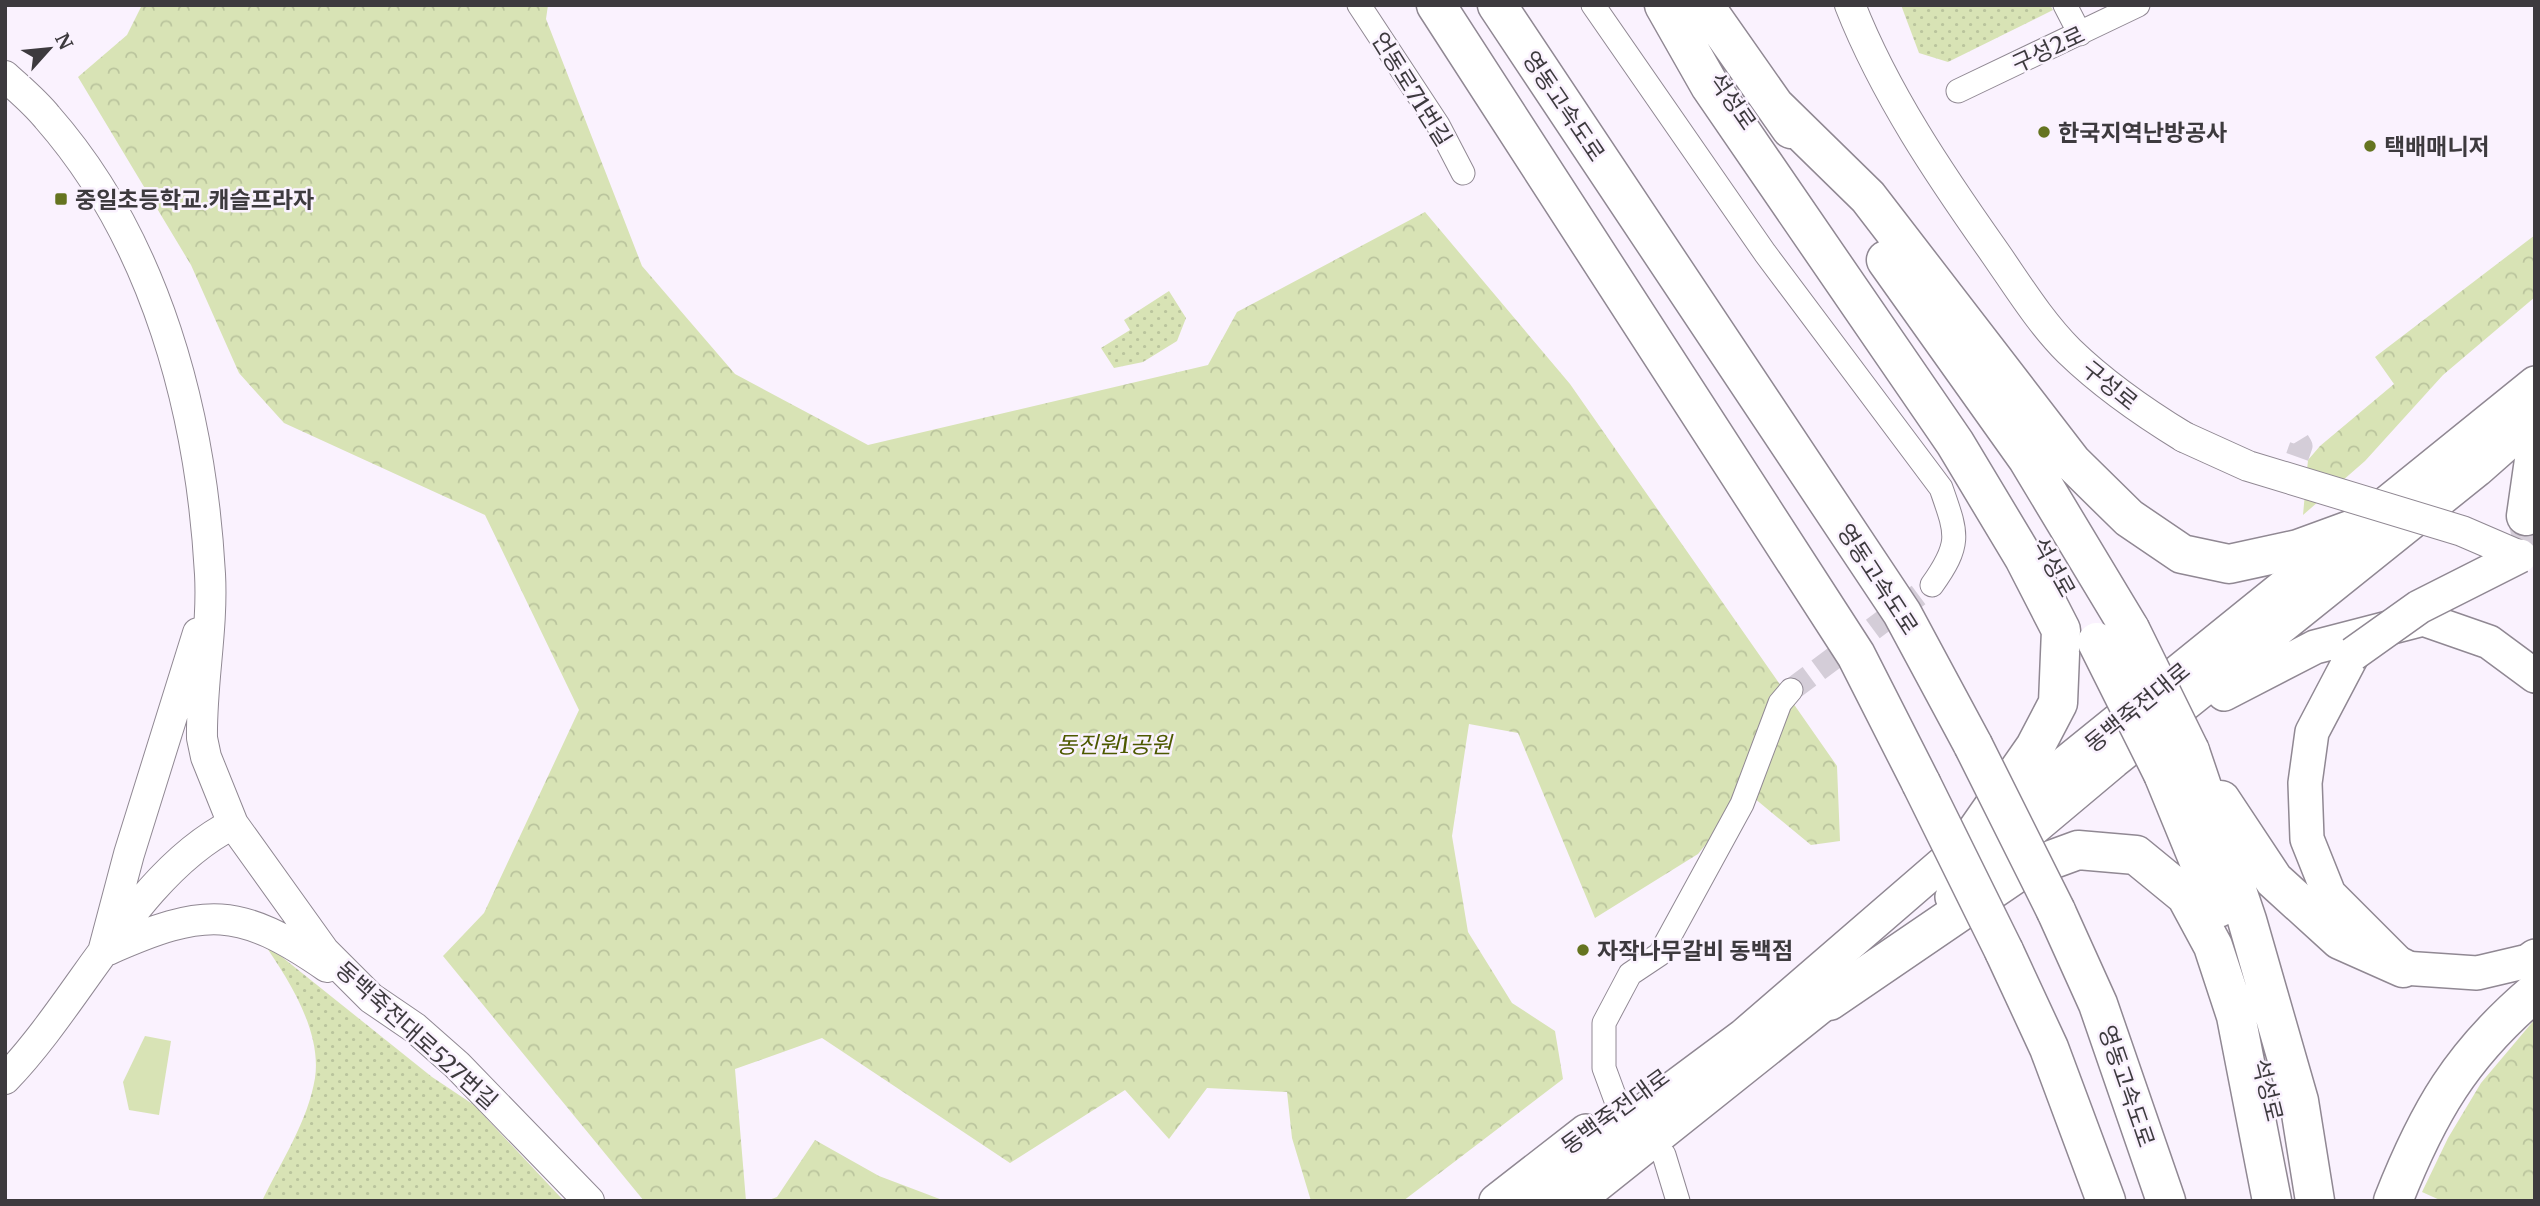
<svg xmlns="http://www.w3.org/2000/svg" width="2540" height="1206" viewBox="0 0 2540 1206" font-family="Merriweather,'Noto Sans KR',serif">
  <style>
    .grass { fill: #d8e3b5 }
    .forest { fill: url(#forest-crowns) }
    .park { fill: url(#park-dots) }
    .lines { fill: none; stroke-linecap: round; stroke-linejoin: round }
    .minor-tunnel { stroke: #d4cdd8; stroke-width: 23; stroke-dasharray: 23 11; stroke-linecap: butt }
    .trunk-tunnel { stroke: #d4cdd8; stroke-width: 38; stroke-dasharray: 38 19; stroke-linecap: butt }
    .minor-casing { stroke: #908893; stroke-width: 25 }
    .tertiary-casing { stroke: #908893; stroke-width: 32 }
    .secondary-casing { stroke: #908893; stroke-width: 36 }
    .trunk-casing { stroke: #908893; stroke-width: 41 }
    .motorway-casing { stroke: #908893; stroke-width: 41 }
    .minor { stroke: #fff; stroke-width: 23 }
    .tertiary { stroke: #fff; stroke-width: 30 }
    .secondary { stroke: #fff; stroke-width: 33 }
    .trunk { stroke: #fff; stroke-width: 38 }
    .motorway { stroke: #fff; stroke-width: 38 }
    .tertiary-bridge-casing { stroke: #908893; stroke-width: 32; stroke-linecap: butt }
    .secondary-bridge-casing { stroke: #908893; stroke-width: 36; stroke-linecap: butt }
    .trunk-bridge-casing { stroke: #908893; stroke-width: 41; stroke-linecap: butt }
    .motorway-bridge-casing { stroke: #908893; stroke-width: 41; stroke-linecap: butt }
    .tertiary-bridge { stroke: #fff; stroke-width: 30 }
    .secondary-bridge { stroke: #fff; stroke-width: 33 }
    .trunk-bridge { stroke: #fff; stroke-width: 38 }
    .motorway-bridge { stroke: #fff; stroke-width: 38 }
    .poi-dot { fill: #657420; stroke: #faf2fe; stroke-width: 2.5 }
    .labels { text-anchor: middle; dominant-baseline: central; stroke-width: 5; stroke-linejoin: round; paint-order: stroke }
    .street-label { font-size: 23px; fill: #3d3a3e; stroke: #faf2fe }
    .poi-label { font-size: 23px; font-weight: bold; fill: #3d3a3e; stroke: #faf2fe; text-anchor: start }
    .park-label { font-size: 23px; font-style: italic; fill: #4d5900; stroke: #faf2fe }
  </style>
  <defs>
    <pattern id="forest-crowns" width="20" height="18" patternUnits="userSpaceOnUse" patternTransform="scale(1.75)"><rect width="20" height="18" fill="#d8e3b5"/><path d="M2 6a3 3 0 1 1 6 0M12 15a3 3 0 1 1 6 0" fill="none" stroke="#bac49d"/></pattern>
    <pattern id="park-dots" width="8" height="8" patternUnits="userSpaceOnUse" patternTransform="scale(1.75)"><rect width="8" height="8" fill="#d8e3b5"/><path d="M2 2h.1M6 6h.1" fill="none" stroke="#bac49d" stroke-width="1.8" stroke-linecap="round"/></pattern>
  </defs>
  <rect width="100%" height="100%" fill="#faf2fe"/>
  <path class="grass" d="M145,1036L171,1041L159,1115L129,1110L123,1082Z"/>
  <path class="forest" d="M142,5H548L546,19L642,266L735,374L868,445L1208,365L1237,312L1425,212L1570,384L1837,766L1840,841L1811,845L1748,793L1698,854L1595,918L1518,733L1469,724L1452,836L1468,932L1512,1003L1555,1031L1563,1079L1403,1201H1311L1292,1138L1287,1092L1207,1088L1169,1139L1125,1090L1010,1163L822,1038L735,1069L746,1201H644L443,956L484,913L579,710L485,515L284,423L239,373L191,265L78,77L127,35Z
    M2535,235V297L2443,375L2365,461L2303,515L2308,460L2320,446L2394,384L2375,357Z
    M2535,1019V1201H2442L2422,1192L2448,1138L2481,1083Z
    M815,1140L879,1176L945,1201H766L777,1197Z"/>
  <path class="park" d="M1901,5H2050L2053,10L1948,62L1919,53Z
    M1169,291L1186,318L1177,341L1143,362L1114,368L1101,348L1130,330L1124,320Z
    M262,941L432,1077L474,1105L564,1201H262C281,1162 308,1121 315,1078C322,1031 288,978 262,941Z"/>
  <g class="lines">
    <path class="minor-tunnel" d="M2286,489L2301,446L2298,441
      M1791,690L1932,585"/>
    <path class="trunk-tunnel" d="M2526,516L2535,552"/>
    <defs>
      <path id="minor" d="M1359,5L1438,125L1463,173
        M1593,5L1765,253L1941,488C1957,534 1962,543 1932,585
        M2065,5L2080,34
        M1958,91L2138,5
        M1618,1106L1604,1068V1023L1630,974L1660,954L1742,804L1780,703L1791,690
        M1664,1155L1678,1201"/>
      <path id="tertiary" d="M1850,5C1885,94 1940,175 1995,253C2018,286 2040,322 2069,351C2103,384 2143,412 2184,437
        M5,76C19,89 35,102 47,117C156,241 201,412 210,574C213,629 201,684 202,738L206,757L233,824L324,951L371,998L415,1028L457,1065L589,1201
        M108,950C205,907 239,906 327,967
        M103,952L129,854L198,633
        M5,1079C80,1002 137,872 233,824"/>
      <path id="secondary" d="M2353,654L2312,732L2305,783L2307,839L2329,894L2403,968L2477,973L2528,961L2535,956
        M2224,694L2315,647L2423,619L2489,642L2535,676
        M1952,897L2114,761L2477,470L2535,419
        M1496,1201L1586,1131
        M1536,1201L1657,1100L1743,1036L1971,839L2535,383
        M1577,1201L1849,984"/>
      <path id="trunk" d="M1664,5L1710,86L1955,443L2024,558L2061,630L2058,703L2035,747L1971,839
        M1704,5L1791,129
        M1776,107L1868,197L2072,462L2129,518L2182,554L2229,564L2298,549L2361,526
        M1886,260L2027,458L2130,629
        M2526,516L2535,453
        M2190,751L2247,920L2299,1101L2315,1201
        M2163,774L2218,908
        M2221,800L2274,880L2340,940L2403,968
        M1829,1001L2018,872L2078,850L2136,855L2186,896L2213,946L2236,1016L2272,1201
        M2393,1201C2428,1112 2461,1055 2535,992"/>
      <path id="motorway" d="M1436,5L1856,655L1921,783
        M1497,5L1902,613L1973,745
        M2056,911L2098,1004L2166,1201
        M2004,951L2049,1048L2106,1201"/>
    </defs>
    <use href="#minor" class="minor-casing"/>
    <use href="#tertiary" class="tertiary-casing"/>
    <use href="#secondary" class="secondary-casing"/>
    <use href="#trunk" class="trunk-casing"/>
    <use href="#motorway" class="motorway-casing"/>
    <use href="#minor" class="minor"/>
    <use href="#tertiary" class="tertiary"/>
    <use href="#secondary" class="secondary"/>
    <use href="#trunk" class="trunk"/>
    <use href="#motorway" class="motorway"/>
    <defs>
      <path id="tertiary-bridge" d="M2184,437L2248,466L2462,531L2520,556"/>
      <path id="secondary-bridge" d="M2353,654L2419,607L2520,556"/>
      <path id="trunk-bridge" d="M2130,629L2190,751
        M2097,642L2163,774"/>
      <path id="motorway-bridge" d="M1973,745L2056,911
        M1921,783L2004,951"/>
    </defs>
    <use href="#tertiary-bridge" class="tertiary-bridge-casing"/>
    <use href="#secondary-bridge" class="secondary-bridge-casing"/>
    <use href="#trunk-bridge" class="trunk-bridge-casing"/>
    <use href="#motorway-bridge" class="motorway-bridge-casing"/>
    <use href="#tertiary-bridge" class="tertiary-bridge"/>
    <use href="#secondary-bridge" class="secondary-bridge"/>
    <use href="#trunk-bridge" class="trunk-bridge"/>
    <use href="#motorway-bridge" class="motorway-bridge"/>
  </g>
  <g class="poi-dot">
    <circle cx="2044" cy="132" r="7"/>
    <circle cx="2370" cy="146" r="7"/>
    <rect x="54" y="192" width="14" height="14" rx="3.5"/>
    <circle cx="1583" cy="950" r="7"/>
  </g>
  <g class="labels">
    <g class="street-label">
      <text transform="translate(2048 49) rotate(-25)">구성2로</text>
      <text transform="translate(1412 89) rotate(58)">언동로71번길</text>
      <text transform="translate(1733 101) rotate(55)">석성로</text>
      <text transform="translate(1564 106) rotate(56)">영동고속도로</text>
      <text transform="translate(2110 385) rotate(39)">구성로</text>
      <text transform="translate(2054 567) rotate(61)">석성로</text>
      <text transform="translate(1878 579) rotate(57)">영동고속도로</text>
      <text transform="translate(2137 707) rotate(-39)">동백죽전대로</text>
      <text transform="translate(417 1035) rotate(42)">동백죽전대로527번길</text>
      <text transform="translate(2127 1086) rotate(71)">영동고속도로</text>
      <text transform="translate(2268 1090) rotate(76)">석성로</text>
      <text transform="translate(1615 1111) rotate(-36)">동백죽전대로</text>
    </g>
    <g class="poi-label">
      <text x="2058" y="132">한국지역난방공사</text>
      <text x="2384" y="146">택배매니저</text>
      <text x="75" y="199">중일초등학교.캐슬프라자</text>
      <text x="1597" y="950">자작나무갈비 동백점</text>
    </g>
    <g class="park-label">
      <text x="1114" y="744">동진원1공원</text>
    </g>
  </g>
  <rect width="2540" height="1206" fill="none" stroke="#3d3a3e" stroke-width="14"/>
  <g transform="translate(49 49) rotate(63)" stroke="#faf2fe" stroke-width="5" paint-order="stroke">
  <path d="M0-5L12 26L0 18L-12 26Z" fill="#3d3a3e"/>
  <text y="-10" font-size="19" font-weight="bold" text-anchor="middle" fill="#3d3a3e">N</text>
  </g>
</svg>
